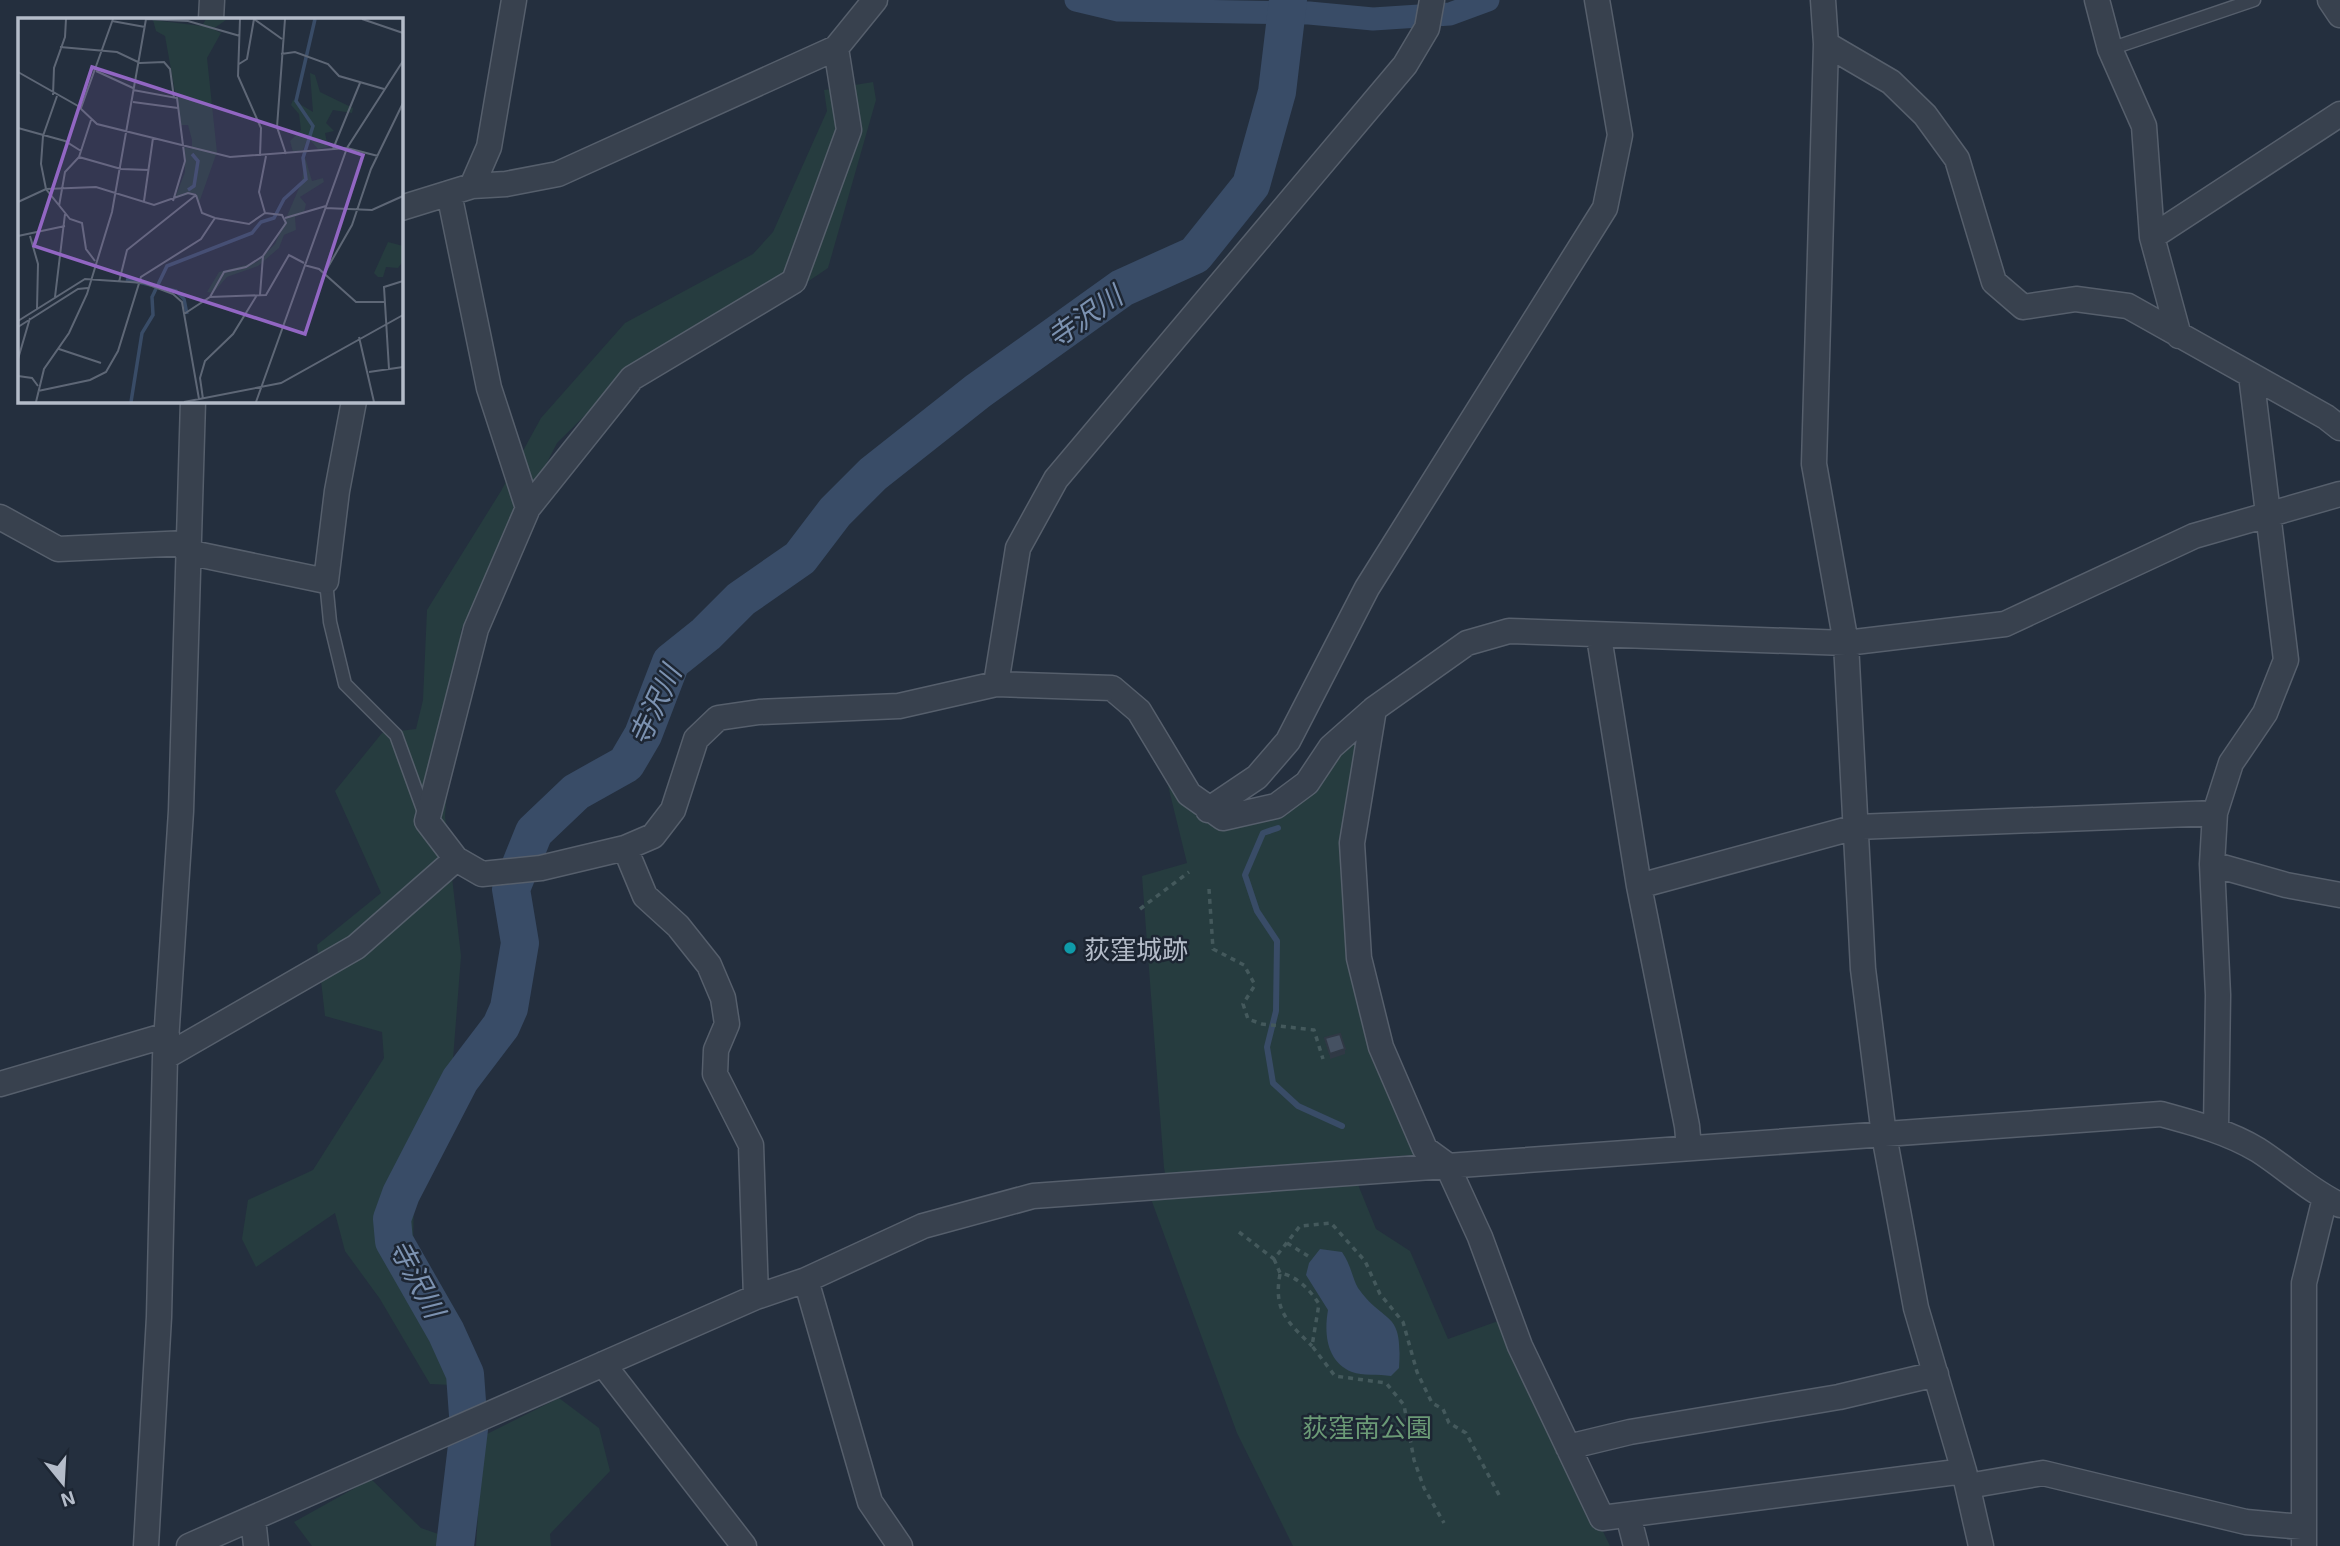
<svg xmlns="http://www.w3.org/2000/svg" width="2340" height="1546" viewBox="0 0 2340 1546" font-family="'Exo 2','Noto Sans JP',sans-serif">
  <style>
    .green { fill: #263c3f }
    .water { fill: #394c67 }
    .lines { fill: none; stroke-linecap: round; stroke-linejoin: round }
    .stream { stroke: #394c67; stroke-width: 6 }
    .canal { stroke: #394c67; stroke-width: 23 }
    .river { stroke: #394c67; stroke-width: 38 }
    .service-casing { stroke: #565f6c; stroke-width: 15 }
    .minor-casing { stroke: #565f6c; stroke-width: 27 }
    .path { stroke: #44595c; stroke-width: 3.5; stroke-dasharray: 5 5; stroke-linecap: butt }
    .service { stroke: #38414e; stroke-width: 12 }
    .minor { stroke: #38414e; stroke-width: 24 }
    .shaded-wall { fill: #303945 }
    .building { fill: #455162; stroke: #303945; stroke-width: 2 }
    .culture-dot { fill: #0f9aa8; stroke: #1d2633; stroke-width: 2.5 }
    .labels { text-anchor: middle; dominant-baseline: central; stroke-width: 5; stroke-linejoin: round; paint-order: stroke }
    .poi-label { font-size: 26px; fill: #b4bcc9; stroke: #1d2633; text-anchor: start }
    .park-label { font-size: 26px; fill: #6b9a76; stroke: #1d2633 }
    .water-label { font-size: 28px; font-style: italic; fill: #7c92b1; stroke: #1d2633 }
    .inset-river { fill: none; stroke: #394c67; stroke-width: 3.5 }
    .inset-road { fill: none; stroke: #5e6776; stroke-width: 2 }
    .view { fill: #9266c3; fill-opacity: 0.15; stroke: #9266c3; stroke-width: 3.5 }
    .inset-edge { fill: none; stroke: #b4bcc9; stroke-width: 3.5 }
  </style>
  <rect width="100%" height="100%" fill="#242f3e"/>
  <path class="green" d="M873,82L876,100L828,268L712,346L645,356L557,443L461,630L445,816L461,956L452,1072L414,1189L413,1254L449,1320L453,1385L430,1384L380,1299L345,1251L335,1213L256,1267L242,1239L248,1200L313,1170L384,1058L382,1032L325,1016L317,945L381,893L335,791L382,733L416,729L423,700L427,610L501,491L541,418L625,323L753,254L773,232L827,111L824,90Z
    M1360,734L1351,965L1423,1154L1348,1160L1376,1229L1410,1251L1448,1339L1501,1320L1610,1546H1293L1237,1433L1151,1199L1170,1196L1164,1168L1142,876L1187,863L1162,761L1184,797L1286,812L1335,751Z
    M559,1398L599,1428L610,1471L550,1534L551,1546H476L483,1436Z
    M371,1479L421,1528L473,1546H312L294,1522Z"/>
  <path class="water" d="M1320,1249L1342,1252C1351,1265 1353,1280 1358,1288C1385,1326 1403,1308 1399,1368L1391,1376C1379,1374 1362,1376 1352,1372C1326,1361 1324,1333 1328,1310L1306,1275L1309,1263Z"/>
  <g class="lines">
    <path class="stream" d="M1278,828L1263,833L1245,875L1257,911L1277,941L1276,1011L1267,1047L1273,1083L1298,1106L1342,1126"/>
    <path class="canal" d="M1076,0L1118,10L1309,13L1373,19L1450,14L1488,0"/>
    <path class="river" d="M455,1546L469,1429L465,1374L446,1332L394,1241L392,1219L401,1194L460,1080L501,1026L509,1008L520,943L511,889L534,832L576,792L626,764L643,735L671,662L706,634L741,599L800,558L835,512L873,474L978,391L1122,288L1195,255L1251,185L1277,92L1288,0"/>
    <defs>
      <path id="service" d="M2110,49L2254,0
        M326,581L330,622L345,684L396,735L425,815"/>
      <path id="minor" d="M1823,0L1826,44L1814,464L1846,643L1863,969L1884,1135L1916,1308L1964,1471L1981,1546
        M2097,0L2110,49L2144,126L2152,237L2179,336
        M2330,0L2340,15
        M211,19L212,0
        M1826,44L1891,82L1925,115L1957,159L1994,282L2023,307L2076,299L2128,306L2326,417L2340,428
        M836,48L849,130L794,281L632,378L528,508L476,629L427,821L456,859L482,874L541,868L625,848L653,836L673,810L696,739L718,718L759,712L899,706L996,684L1112,688L1139,711L1189,794L1223,818L1276,806L1307,783L1331,747L1374,709L1467,643L1509,631L1846,643L2005,624L2194,536L2340,494
        M472,186L489,147L514,0
        M449,193L489,388L528,508
        M401,208L472,186L506,184L558,174L836,48L875,0
        M2152,237L2340,114
        M0,517L58,549L187,543
        M187,552L326,581L337,491L354,401
        M1599,637L1639,886L1687,1126L1689,1148
        M996,684L1018,548L1056,479L1405,65L1427,28L1432,0
        M1374,709L1352,843L1359,958L1381,1047L1425,1149L1447,1165L1480,1237L1520,1346L1602,1518L1964,1471
        M1208,810L1257,777L1288,741L1367,588L1605,208L1620,135L1597,0
        M2215,813L2231,763L2265,713L2286,660L2251,375
        M625,848L645,896L678,926L709,965L723,998L727,1024L716,1050L715,1074L751,1145L756,1297
        M2212,864L2286,885L2340,895
        M1639,886L1856,827L2215,813L2212,864L2218,995L2216,1129
        M165,1057L356,947L456,859
        M0,1084L167,1035
        M806,1280L870,1502L900,1546
        M603,1364L744,1546
        M1568,1447L1630,1432L1839,1397L1936,1374
        M1968,1486L2043,1473L2246,1522L2302,1527
        M1628,1515L1636,1546
        M253,1518L256,1546
        M146,1546L159,1317L165,1057L181,811L193,401
        M189,1546L756,1297L806,1280L923,1226L1033,1196L2161,1114C2194,1123 2228,1132 2258,1150C2286,1168 2310,1191 2340,1205
        M2304,1546V1283L2325,1198"/>
    </defs>
    <use href="#service" class="service-casing"/>
    <use href="#minor" class="minor-casing"/>
    <path class="path" d="M1209,889L1213,949L1244,965L1255,985L1243,1004L1248,1019L1262,1024L1314,1030L1323,1059
      M1140,909L1189,872
      M1239,1232L1274,1259L1300,1226L1331,1223L1365,1261L1380,1294L1403,1322L1417,1372L1432,1403L1443,1409L1449,1423L1466,1433L1499,1495
      M1287,1243L1308,1256
      M1274,1259L1280,1273C1297,1276 1310,1290 1319,1304L1312,1346L1335,1376L1386,1383L1404,1405L1414,1460L1424,1488L1444,1523
      M1280,1274C1273,1311 1288,1322 1312,1346"/>
    <use href="#service" class="service"/>
    <use href="#minor" class="minor"/>
  </g>
  <path class="shaded-wall" d="M1345,1049V1054L1330,1059V1054Z"/>
  <path class="building" d="M1340,1034L1345,1049L1330,1054L1325,1038Z"/>
  <circle class="culture-dot" cx="1070" cy="948" r="7"/>
  <g class="labels">
    <g class="poi-label">
      <text x="1084" y="948">荻窪城跡</text>
    </g>
    <g class="park-label">
      <text x="1367" y="1426">荻窪南公園</text>
    </g>
    <g class="water-label">
      <text transform="translate(1084 316) rotate(-35)">寺沢川</text>
      <text transform="translate(654 705) rotate(-65)">寺沢川</text>
      <text transform="translate(418 1278) rotate(62)">寺沢川</text>
    </g>
  </g>
  <g transform="translate(18 18)">
    <rect width="385" height="385" fill="#242f3e"/>
    <path d="M188,1L208,2L195,11L203,15L189,40L199,134L181,185L177,175L157,180L167,154L166,129L174,131V122L170,107H163L147,18L138,13L135,2L184,8ZM292,55L297,57L302,74L335,90L334,95L315,92L308,105L316,113L307,115L310,129L300,131L290,120L285,132L275,134L272,123L283,112L281,96L273,87L275,82L295,94ZM287,139L294,163L305,160L306,164L282,179L288,186L286,195L277,199L278,212L266,217L261,230L240,248L209,259L195,275L189,274L201,254L239,244L257,226L284,163ZM370,224L385,228V243L380,250L368,249L365,259H360L356,255Z" fill="#263c3f"/>
    <path class="inset-river" d="M170,172L176,168L180,143L174,136M108,261L158,273L166,281L169,296M113,384L124,315L135,297L134,279L149,248L234,215L243,204L256,200L266,181L288,161L285,140L295,108L278,83L297,1"/>
    <path class="inset-road" d="M128,1L170,3L222,18M222,1L220,58L243,110L242,138M236,1L264,21M267,1L259,109L268,136M344,1L385,15M94,3L127,9M42,29L99,34L122,45L146,44L152,51L156,80M263,36L277,34L310,46L321,58L366,71M221,46L229,41L236,1M78,53L115,70M0,54L60,88L79,106L212,139L329,130L360,138M115,72L159,80L167,143L155,183M35,77L36,50L47,19L48,1M39,78L25,118L23,146L28,171L52,201L64,205L68,231L77,243M115,84L160,90M63,90L95,1M73,102L61,139L103,151L131,152M0,110L47,123L63,133M315,131L342,65M178,177L184,195L197,200L231,206L247,195L264,197L268,205L245,238L228,249L206,254L192,279M126,183L135,120M0,184L28,171L78,169L136,187L170,175L178,177M41,188L47,154L61,139M307,190L354,192L385,178M247,195L241,174L248,138M267,200L308,188M0,218L47,208M12,218L20,246L19,291M286,247L301,251L338,284H366M306,256L334,207L353,151L385,85M101,264L109,232L178,177M242,277L245,238M37,279L47,196M166,296L192,279L248,277L271,237L286,245M0,303L67,261L126,265L155,276L164,284L181,381M0,309L60,271L70,270M341,319L356,384M41,331L83,345M0,341L12,300M371,351L366,269L385,263M351,354L385,349M0,358L14,360L20,368M20,373L72,362L88,354L100,333L123,259L183,221L197,200M185,381L182,360L187,343L215,316L239,277M18,384L26,351L51,315L69,276L94,194L128,1M166,384L263,365L385,297M238,384L329,130L385,43"/>
    <path class="view" d="M74,49L345,137L287,316L16,228Z"/>
    <rect width="385" height="385" class="inset-edge"/>
  </g>
  <g transform="translate(63 1483) rotate(162)" stroke="#1d2633" stroke-width="5" paint-order="stroke">
  <path d="M0-5L12 26L0 18L-12 26Z" fill="#b4bcc9"/>
  <text y="-10" font-size="19" font-weight="bold" text-anchor="middle" fill="#b4bcc9">N</text>
  </g>
</svg>
